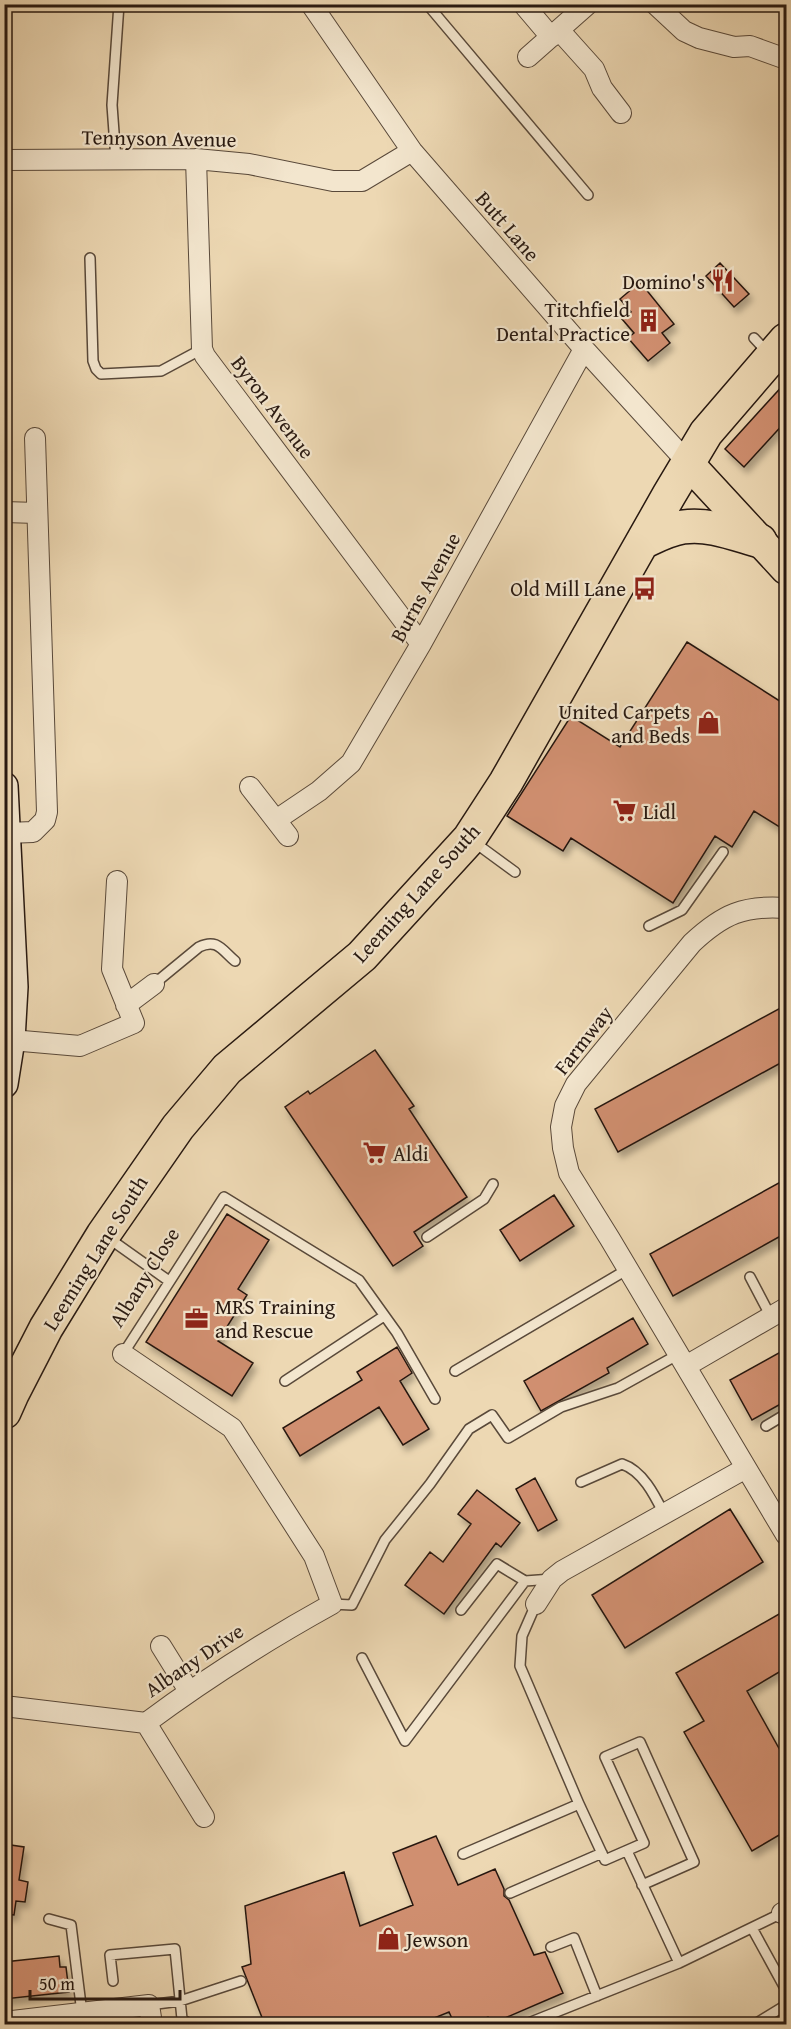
<svg xmlns="http://www.w3.org/2000/svg" width="791" height="2029" viewBox="0 0 791 2029" font-family="'Gentium Book Plus',serif">
  <style>
    .building { fill: #d08f70; stroke: #281911; stroke-width: 1.5; filter: url(#shadow) }
    .lines { fill: none; stroke-linecap: round; stroke-linejoin: round }
    .lane-casing { stroke: #59493a; stroke-width: 12 }
    .street-casing { stroke: #59493a; stroke-width: 22 }
    .secondary-casing { stroke: #281911; stroke-width: 30 }
    .primary-casing { stroke: #281911; stroke-width: 33 }
    .highway-casing { stroke: #281911; stroke-width: 36 }
    .lane { stroke: #f3e6ce; stroke-width: 9 }
    .street { stroke: #f3e6ce; stroke-width: 20 }
    .secondary { stroke: #f3e6ce; stroke-width: 27 }
    .primary { stroke: #edd8b3; stroke-width: 30 }
    .highway { stroke: #edd8b3; stroke-width: 33 }
    .labels { text-anchor: middle; dominant-baseline: central; stroke-width: 4.5; stroke-linejoin: round; paint-order: stroke }
    .street-label { font-size: 21px; fill: #281911; stroke: #f3e6ce }
    .poi-label { font-size: 21px; fill: #281911; stroke: #f3e6ce; text-anchor: end }
  </style>
  <defs>
    <filter id="shadow"><feDropShadow dx="3.5" dy="6" stdDeviation="3" flood-color="#0004"/></filter>
  </defs>
  <rect width="100%" height="100%" fill="#edd8b3"/>
  <filter id="stains"><feTurbulence type="fractalNoise" baseFrequency=".00333" numOctaves="4"/><feColorMatrix values="0 0 0 0 .2 0 0 0 0 .09 0 0 0 0 .02 0 0 0 .5 -.17"/></filter>
  <radialGradient id="worn" r=".72"><stop offset=".6" stop-color="#630" stop-opacity="0"/><stop offset="1" stop-color="#630" stop-opacity=".3"/></radialGradient>
  <path class="building" d="M720,263L749,294L734,307L706,276Z
    M640,282L674,324L662,333L670,343L648,361L628,338L634,333L622,319L631,312L620,299Z
    M786,382V421L744,467L725,449Z
    M687,642L786,705V831L754,811L732,847L715,836L673,903L571,838L563,851L507,816L571,716L620,747Z
    M786,1005V1060L618,1152L595,1109Z
    M375,1050L414,1106L409,1109L467,1197L414,1232L423,1246L393,1266L285,1107L308,1091L310,1094Z
    M786,1179V1233L673,1296L650,1254Z
    M554,1195L574,1226L520,1261L500,1230Z
    M227,1214L269,1240L238,1289L247,1295L218,1341L253,1363L232,1396L146,1342Z
    M633,1318L648,1344L607,1368L609,1373L541,1411L524,1381Z
    M397,1347L412,1373L400,1381L429,1429L403,1445L379,1407L300,1456L283,1428L362,1380L357,1372Z
    M786,1349V1401L752,1420L730,1380Z
    M535,1478L557,1520L538,1531L516,1489Z
    M477,1490L520,1523L501,1547L496,1543L444,1614L405,1585L430,1552L443,1562L471,1524L458,1514Z
    M730,1509L763,1562L625,1648L592,1595Z
    M786,1610V1668L747,1691L786,1761V1831L752,1851L684,1732L704,1721L676,1673Z
    M436,1836L458,1885L495,1869L504,1889V1896L509,1900L534,1955L545,1952L563,1993L491,2024L488,2017L470,2025H455L449,2012L417,2025H265L242,1967L251,1964L245,1906L344,1872L360,1926L413,1905L393,1853Z
    M4,1844L24,1847L19,1880L28,1882L25,1902L16,1901L14,1915L4,1914Z
    M59,1956L60,1967H66L69,1992L4,1999V1962Z"/>
  <g class="lines">
    <defs>
      <path id="lane" d="M427,4L588,195
        M116,160L112,105L119,4
        M90,258L93,361L96,369L101,374L161,371L202,349
        M754,338L767,352
        M474,842L515,872
        M649,926L682,910L723,852
        M154,984L199,947C217,938 222,950 235,961
        M107,1237L169,1281
        M427,1237L484,1199L493,1184
        M750,1277L771,1317
        M123,1354L224,1197L359,1280L397,1333L435,1399
        M455,1371L628,1269
        M285,1381L384,1316
        M766,1426L786,1414
        M581,1482L622,1464C643,1471 655,1496 664,1514
        M332,1604L352,1605L385,1540L430,1484L469,1429L492,1415L508,1438L561,1407L618,1388L679,1354
        M536,1604L522,1636L520,1666L579,1804
        M461,1610L497,1564L525,1581L552,1579
        M362,1658L405,1741L525,1581
        M627,1851L679,1963
        M463,1854L579,1804L605,1860L644,1843L605,1757L640,1742L694,1862L642,1885
        M510,1893L602,1853
        M49,1919L71,1925L82,2013
        M752,1928L786,1990
        M551,1947L574,1938L597,1996
        M113,1981L110,1955L175,1949L182,2019L189,2024
        M149,2005L180,2001L241,1981
        M526,2024L679,1963L782,1913
        M755,2024L786,2005"/>
      <path id="street" d="M311,4L412,151L584,349L688,463
        M523,4L551,37
        M655,4L684,31L699,38L734,47L750,46L786,59
        M559,30L594,69L602,88L621,113
        M528,57L588,4
        M196,159L202,349L205,356L421,644
        M4,160L196,159L249,164L333,181H362L412,151
        M4,512L37,513
        M250,787L288,836
        M276,820L319,791L351,763L421,644L584,349
        M7,833L33,832L45,820L47,812L35,438
        M786,908C744,905 723,914 692,943L576,1084L565,1106L561,1127L563,1148L569,1173L610,1239L786,1535
        M126,1005L154,984
        M11,1040L80,1046L134,1023L112,969L117,881
        M686,1366L786,1308
        M536,1604L552,1579L562,1571L746,1468
        M161,1646L189,1691
        M4,1706L146,1723C205,1679 267,1640 332,1604L314,1556L232,1428L123,1354
        M146,1723L204,1817
        M782,1913L786,1911
        M4,2022L149,2005L152,2024"/>
      <path id="secondary" d="M4,786L14,987L11,1040L4,1084"/>
      <path id="primary" d="M688,463L786,569"/>
      <path id="highway" d="M643,542C656,536 669,529 683,527C709,523 735,534 760,541
        M4,1412L12,1394L46,1328L103,1235L178,1127L227,1069L362,956L469,839L506,782L669,495L706,433L786,340"/>
    </defs>
    <use href="#lane" class="lane-casing"/>
    <use href="#street" class="street-casing"/>
    <use href="#secondary" class="secondary-casing"/>
    <use href="#primary" class="primary-casing"/>
    <use href="#highway" class="highway-casing"/>
    <use href="#lane" class="lane"/>
    <use href="#street" class="street"/>
    <use href="#secondary" class="secondary"/>
    <use href="#primary" class="primary"/>
    <use href="#highway" class="highway"/>
  </g>
  <defs>
    <symbol id="restaurant-bare" viewBox="-9 -9 18 18"><path d="M-5-6h1v4h1v-4h1v4h1v-4h1v5L-1.5 .5V6h-2V.5L-5-1ZM5-6V6H3V1.5H1.5Q1.5-4 5-6Z" fill="#8f2418" stroke="#f3e6ce" stroke-width="2.5" paint-order="stroke"/></symbol>
    <symbol id="building-bare" viewBox="-9 -9 18 18"><path d="M-4-6H4V6H1V3H-1V6H-4ZM-2.5-4.3h1.7v1.8h-1.7ZM.8-4.3h1.7v1.8H.8ZM-2.5-1h1.7V.8h-1.7ZM.8-1h1.7V.8H.8Z" fill="#8f2418" stroke="#f3e6ce" stroke-width="2.5" paint-order="stroke"/></symbol>
    <symbol id="bus-bare" viewBox="-9 -9 18 18"><path d="M-5-6H5V4H4V6H2V4H-2V6H-4V4H-5ZM-3.5-4V0h7V-4ZM-3.5 1.2v1.5H-2V1.2ZM2 1.2v1.5H3.5V1.2Z" fill="#8f2418" stroke="#f3e6ce" stroke-width="2.5" paint-order="stroke"/></symbol>
    <symbol id="shop-bare" viewBox="-9 -9 18 18"><path d="M-5-2.5h2.3a2.7 3.5 0 0 1 5.4 0H5L5.5 6h-11ZM-1.5-2.5h3a1.5 2.3 0 0 0-3 0Z" fill="#8f2418" stroke="#f3e6ce" stroke-width="2.5" paint-order="stroke"/></symbol>
    <symbol id="supermarket-bare" viewBox="-9 -9 18 18"><path d="M-6-5.5h2.5l.6 2H6L4.5 2H-2.5L-4.4-4H-6ZM-1.5 3.2a1.3 1.3 0 1 0 .1 0ZM3 3.2a1.3 1.3 0 1 0 .1 0Z" fill="#8f2418" stroke="#f3e6ce" stroke-width="2.5" paint-order="stroke"/></symbol>
    <symbol id="office-bare" viewBox="-9 -9 18 18"><path d="M-6-3h4V-5.5h4V-3h4V5H-6ZM-1-4.5V-3h2v-1.5ZM-6 0V1H6V0Z" fill="#8f2418" stroke="#f3e6ce" stroke-width="2.5" paint-order="stroke"/></symbol>
  </defs>
  <g fill-rule="evenodd">
    <use href="#restaurant-bare" x="706" y="264" width="33" height="33"/>
    <use href="#building-bare" x="632" y="304" width="33" height="33"/>
    <use href="#bus-bare" x="628" y="572" width="33" height="33"/>
    <use href="#shop-bare" x="692" y="706" width="33" height="33"/>
    <use href="#supermarket-bare" x="608" y="794" width="33" height="33"/>
    <use href="#supermarket-bare" x="358" y="1136" width="33" height="33"/>
    <use href="#office-bare" x="180" y="1302" width="33" height="33"/>
    <use href="#shop-bare" x="372" y="1922" width="33" height="33"/>
  </g>
  <g class="labels">
    <g class="street-label">
      <text transform="translate(159 138) rotate(1)">Tennyson Avenue</text>
      <text transform="translate(508 226) rotate(49)">Butt Lane</text>
      <text transform="translate(273 407) rotate(53)">Byron Avenue</text>
      <text transform="translate(425 587) rotate(-61)">Burns Avenue</text>
      <text transform="translate(416 893) rotate(-48)">Leeming Lane South</text>
      <text transform="translate(583 1040) rotate(-52)">Farmway</text>
      <text transform="translate(95 1253) rotate(-58)">Leeming Lane South</text>
      <text transform="translate(144 1277) rotate(-58)">Albany Close</text>
      <text transform="translate(194 1660) rotate(-34)">Albany Drive</text>
    </g>
    <g class="poi-label">
      <text x="705" y="281">Domino's</text>
      <text x="630" y="309">Titchfield<tspan x="630" dy="24">Dental Practice</tspan></text>
      <text x="626" y="588">Old Mill Lane</text>
      <text x="690" y="711">United Carpets<tspan x="690" dy="24">and Beds</tspan></text>
      <text x="643" y="811" text-anchor="start">Lidl</text>
      <text x="393" y="1153" text-anchor="start">Aldi</text>
      <text x="215" y="1306" text-anchor="start">MRS Training<tspan x="215" dy="24">and Rescue</tspan></text>
      <text x="406" y="1939" text-anchor="start">Jewson</text>
    </g>
  </g>
  <rect width="791" height="2029" fill="none" stroke="#edd8b3" stroke-width="24"/>
  <rect x="6" y="6" width="779" height="2017" fill="none" stroke="#281911" stroke-width="3"/>
  <rect x="12" y="12" width="767" height="2005" fill="none" stroke="#281911" stroke-width="1.5"/>
  <path d="M30 1990v9h150v-9" fill="none" stroke="#281911" stroke-width="3"/>
  <text x="39" y="1990" font-size="18" fill="#281911" stroke="#f3e6ce" stroke-width="4.5" paint-order="stroke">50 m</text>
  <rect width="100%" height="100%" filter="url(#stains)"/>
  <rect width="100%" height="100%" fill="url(#worn)"/>
</svg>
